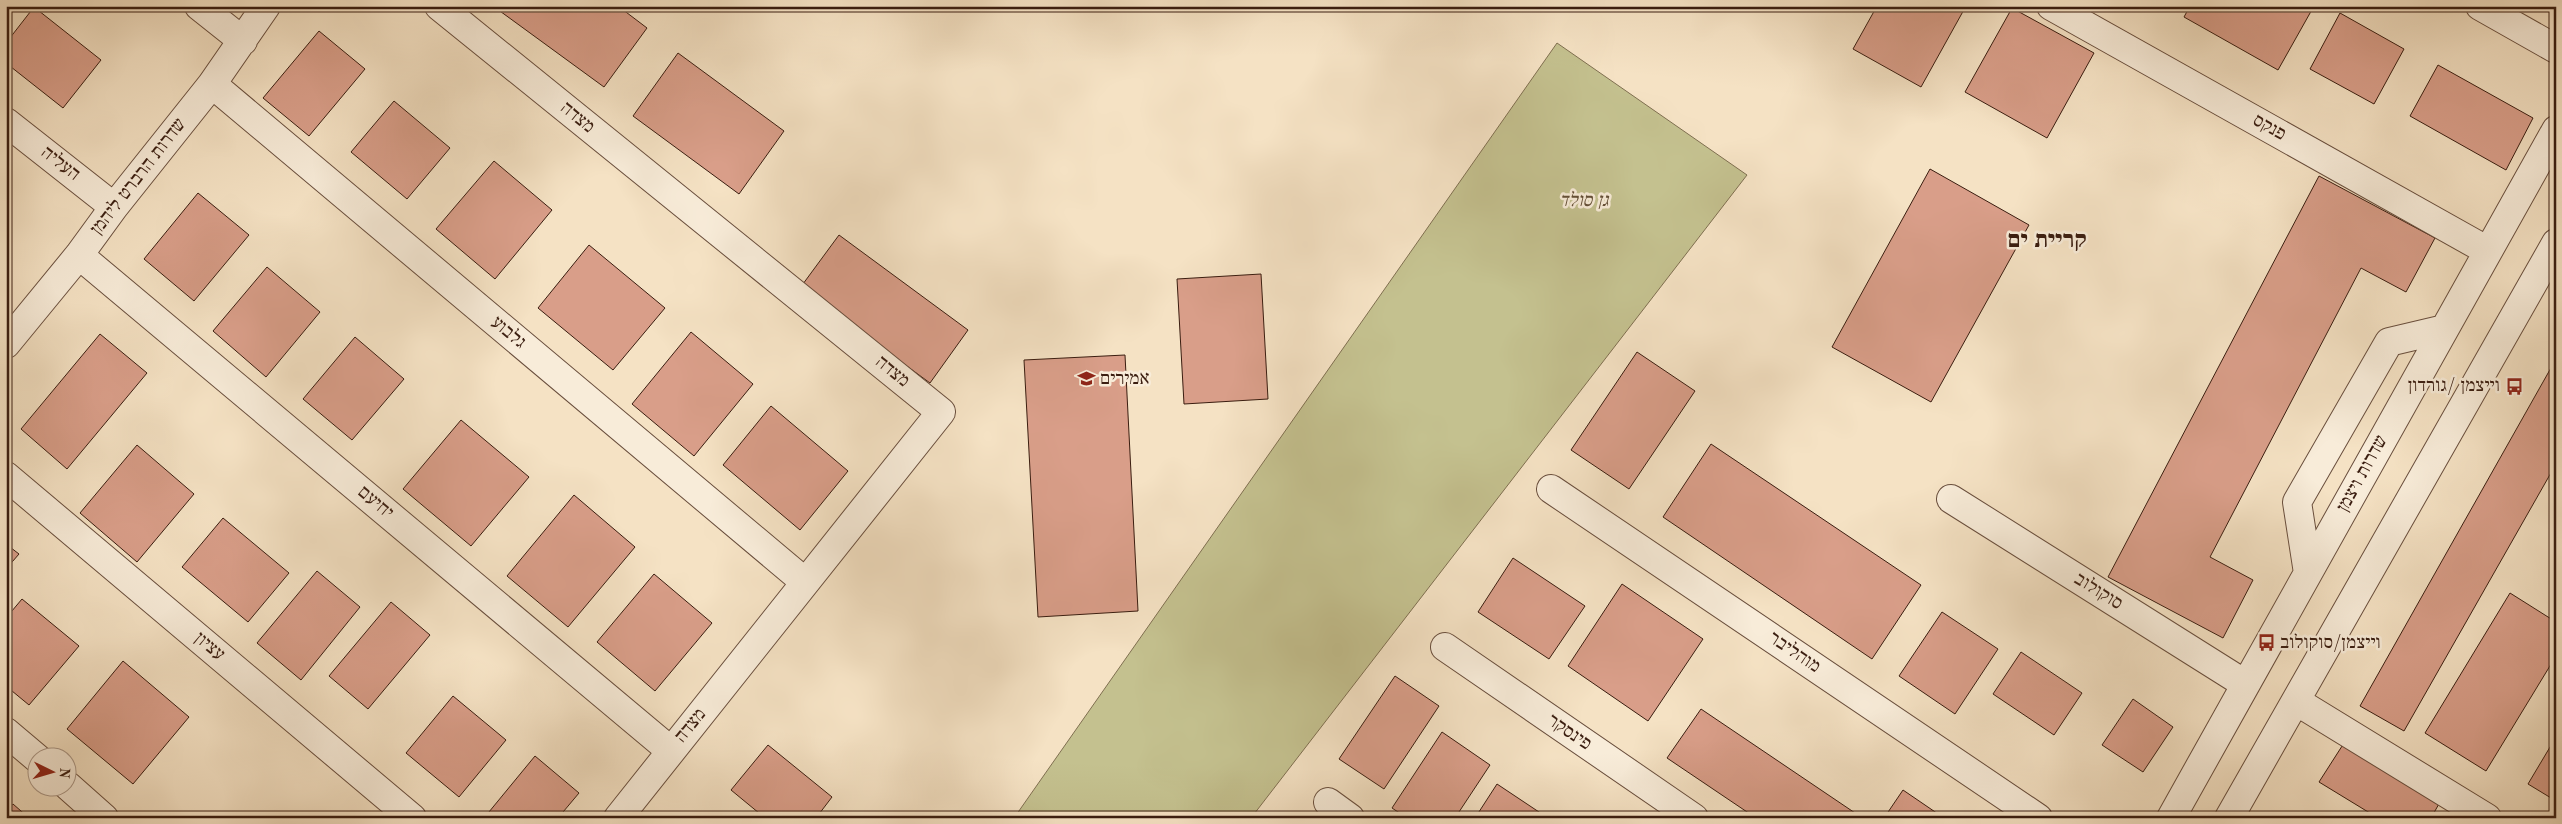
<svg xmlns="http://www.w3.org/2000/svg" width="2562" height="824" viewBox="0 0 2562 824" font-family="'Old Standard TT','Frank Ruhl Libre',serif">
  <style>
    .green { fill: #c4c18f; stroke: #7f6f50 }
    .building { fill: #d99e89; stroke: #3a1d10 }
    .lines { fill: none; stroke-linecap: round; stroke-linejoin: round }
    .minor-casing { stroke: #694e3d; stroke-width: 30 }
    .minor { stroke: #f8ecd9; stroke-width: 28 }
    .labels { text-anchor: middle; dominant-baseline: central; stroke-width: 5; stroke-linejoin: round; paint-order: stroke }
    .street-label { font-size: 19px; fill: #3a1d10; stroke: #f8ecd9 }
    .park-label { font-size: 19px; font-style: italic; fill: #634e36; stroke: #f8ecd9 }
    .poi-label { font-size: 19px; fill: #3a1d10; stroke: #f8ecd9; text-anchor: start }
    .district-label { font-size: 24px; font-weight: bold; fill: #3a1d10; stroke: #f8ecd9 }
  </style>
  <rect width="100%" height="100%" fill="#f5e2c4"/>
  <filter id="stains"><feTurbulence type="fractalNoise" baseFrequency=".004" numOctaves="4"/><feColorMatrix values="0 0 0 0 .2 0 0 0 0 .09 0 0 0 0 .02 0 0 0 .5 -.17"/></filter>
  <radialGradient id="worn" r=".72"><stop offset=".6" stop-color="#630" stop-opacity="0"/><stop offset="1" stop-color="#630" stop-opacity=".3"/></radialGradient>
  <path class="green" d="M1557,43L1747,175L1251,818H1014Z"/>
  <path class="building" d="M6,6H15L6,17Z
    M493,6H618L647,28L604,87Z
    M1877,6H1966L1921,87L1853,49Z
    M2190,6H2314L2278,70L2184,17Z
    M34,7L101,60L63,108L6,63V43Z
    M2012,8L2094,53L2047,138L1965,92Z
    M2340,13L2404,49L2374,104L2310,69Z
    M319,31L365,69L309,136L263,98Z
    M678,53L784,131L739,194L633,116Z
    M2438,65L2533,118L2506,170L2410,116Z
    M394,101L450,148L407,199L351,152Z
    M494,161L552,210L495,279L436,229Z
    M1930,169L2029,225L1931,402L1832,347Z
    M2319,176L2435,238L2406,292L2361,268L2210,557L2253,580L2223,638L2108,577Z
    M198,193L249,235L194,301L144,259Z
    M839,235L968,330L930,383L800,288Z
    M589,245L665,308L613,370L538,308Z
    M267,267L320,312L266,377L213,331Z
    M1261,274L1268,399L1184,404L1177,279Z
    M691,332L753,384L694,456L632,404Z
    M100,334L147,373L67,469L21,429Z
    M355,337L404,379L352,440L303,399Z
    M1637,352L1695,391L1629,489L1571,450Z
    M1125,355L1138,611L1038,617L1024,360Z
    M2556,359V464L2404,731L2360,706Z
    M771,406L848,471L800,530L723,465Z
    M461,420L529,477L471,546L403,489Z
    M1711,444L1921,585L1872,659L1663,517Z
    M137,445L194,494L137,562L80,513Z
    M574,495L635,547L568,627L507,576Z
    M223,518L289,573L248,622L182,567Z
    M6,544L19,554L6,569Z
    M1513,558L1585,606L1549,659L1478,612Z
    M317,571L360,607L301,680L257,643Z
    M654,574L712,623L655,691L597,642Z
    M1622,584L1703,639L1648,721L1568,666Z
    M2510,593L2556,622V656L2486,771L2425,733Z
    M22,599L79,646L29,705L6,686V618Z
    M391,602L430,635L368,709L329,676Z
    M1942,612L1998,649L1955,714L1899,676Z
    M2021,652L2082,693L2054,735L1993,694Z
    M123,661L189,717L133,784L67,729Z
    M1395,676L1439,706L1384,789L1339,759Z
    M453,696L506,740L459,797L406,753Z
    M2133,699L2173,727L2143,772L2102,745Z
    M1701,709L1861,817L1860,818H1756L1667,758Z
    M1442,732L1490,765L1455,818H1407L1392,808Z
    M2556,737V801L2528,784Z
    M2344,743L2440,802L2431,818H2378L2319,782Z
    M768,745L832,797L816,818H765L731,790Z
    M535,756L579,793L558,818H484Z
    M1497,784L1548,818H1475Z
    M1903,790L1944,818H1884Z
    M13,804L29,818H6V812Z"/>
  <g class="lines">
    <defs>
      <path id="minor" d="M199,6L243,41
        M439,6L941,412L618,818
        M2051,6L2488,251
        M2480,6L2556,49
        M212,84L805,582
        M6,122L114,207
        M79,255L671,751
        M6,344L79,255L114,207L212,84L266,6
        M6,476L412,818
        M1551,489L2038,818
        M1951,499L2245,684
        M2308,573L2297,502L2389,342L2444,329
        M1445,647L1694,818
        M2296,701L2487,818
        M6,732L38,759
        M68,786L104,818
        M1328,802L1350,818
        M2171,818L2556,130
        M2229,818L2556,243"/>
    </defs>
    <use href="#minor" class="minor-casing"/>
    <use href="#minor" class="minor"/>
  </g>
  <defs>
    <symbol id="school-bare" viewBox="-9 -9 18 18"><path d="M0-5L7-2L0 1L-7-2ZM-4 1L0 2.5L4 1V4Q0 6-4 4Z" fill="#8f2418" stroke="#f8ecd9" stroke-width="2.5" paint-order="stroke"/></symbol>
    <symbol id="bus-bare" viewBox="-9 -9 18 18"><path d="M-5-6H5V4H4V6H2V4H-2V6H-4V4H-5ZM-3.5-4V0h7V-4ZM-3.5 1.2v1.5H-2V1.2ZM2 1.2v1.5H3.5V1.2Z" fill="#8f2418" stroke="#f8ecd9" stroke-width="2.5" paint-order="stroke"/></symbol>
  </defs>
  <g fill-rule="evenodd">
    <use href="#school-bare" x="1074" y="366" width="25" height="25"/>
    <use href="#bus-bare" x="2502" y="374" width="25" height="25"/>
    <use href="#bus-bare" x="2254" y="630" width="25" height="25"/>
  </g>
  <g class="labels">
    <g class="street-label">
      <text transform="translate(577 118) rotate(39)">מצדה</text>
      <text transform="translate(2269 128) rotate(29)">פנקס</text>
      <text transform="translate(60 164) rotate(38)">העליה</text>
      <text transform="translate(139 177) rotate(-52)">שדרות הרברט ליהמן</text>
      <text transform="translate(508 333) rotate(40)">גלבוע</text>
      <text transform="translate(892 372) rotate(39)">מצדה</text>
      <text transform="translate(2363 474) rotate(-61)">שדרות ויצמן</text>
      <text transform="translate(375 503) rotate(40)">יחיעם</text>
      <text transform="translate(2098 592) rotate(32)">סוקולוב</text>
      <text transform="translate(209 647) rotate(40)">עציון</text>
      <text transform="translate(1794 653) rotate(34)">מוהליבר</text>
      <text transform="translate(691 726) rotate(-51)">מצדה</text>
      <text transform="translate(1569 733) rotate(34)">פינסקר</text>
    </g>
    <g class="park-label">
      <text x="1584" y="201">גן סולד</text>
    </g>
    <g class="poi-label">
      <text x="1100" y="379">אמירים</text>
      <text x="2500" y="386" text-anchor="end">וייצמן /גורדון</text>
      <text x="2280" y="643">וייצמן/סוקולוב</text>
    </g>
    <g class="district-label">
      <text x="2047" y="241">קריית ים</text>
    </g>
  </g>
  <rect width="2562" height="824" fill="none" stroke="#f5e2c4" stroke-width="25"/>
  <rect x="8" y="8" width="2547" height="809" fill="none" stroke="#3a1d10" stroke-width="2.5"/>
  <rect x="12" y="12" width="2537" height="799" fill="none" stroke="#3a1d10"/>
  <g transform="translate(52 772) rotate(95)"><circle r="24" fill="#f8ecd9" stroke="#ac9989"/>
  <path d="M0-4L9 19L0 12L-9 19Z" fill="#8f2418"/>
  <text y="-8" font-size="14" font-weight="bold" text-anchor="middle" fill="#3a1d10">N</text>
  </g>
  <rect width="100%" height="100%" filter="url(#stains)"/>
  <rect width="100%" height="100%" fill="url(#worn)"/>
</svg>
